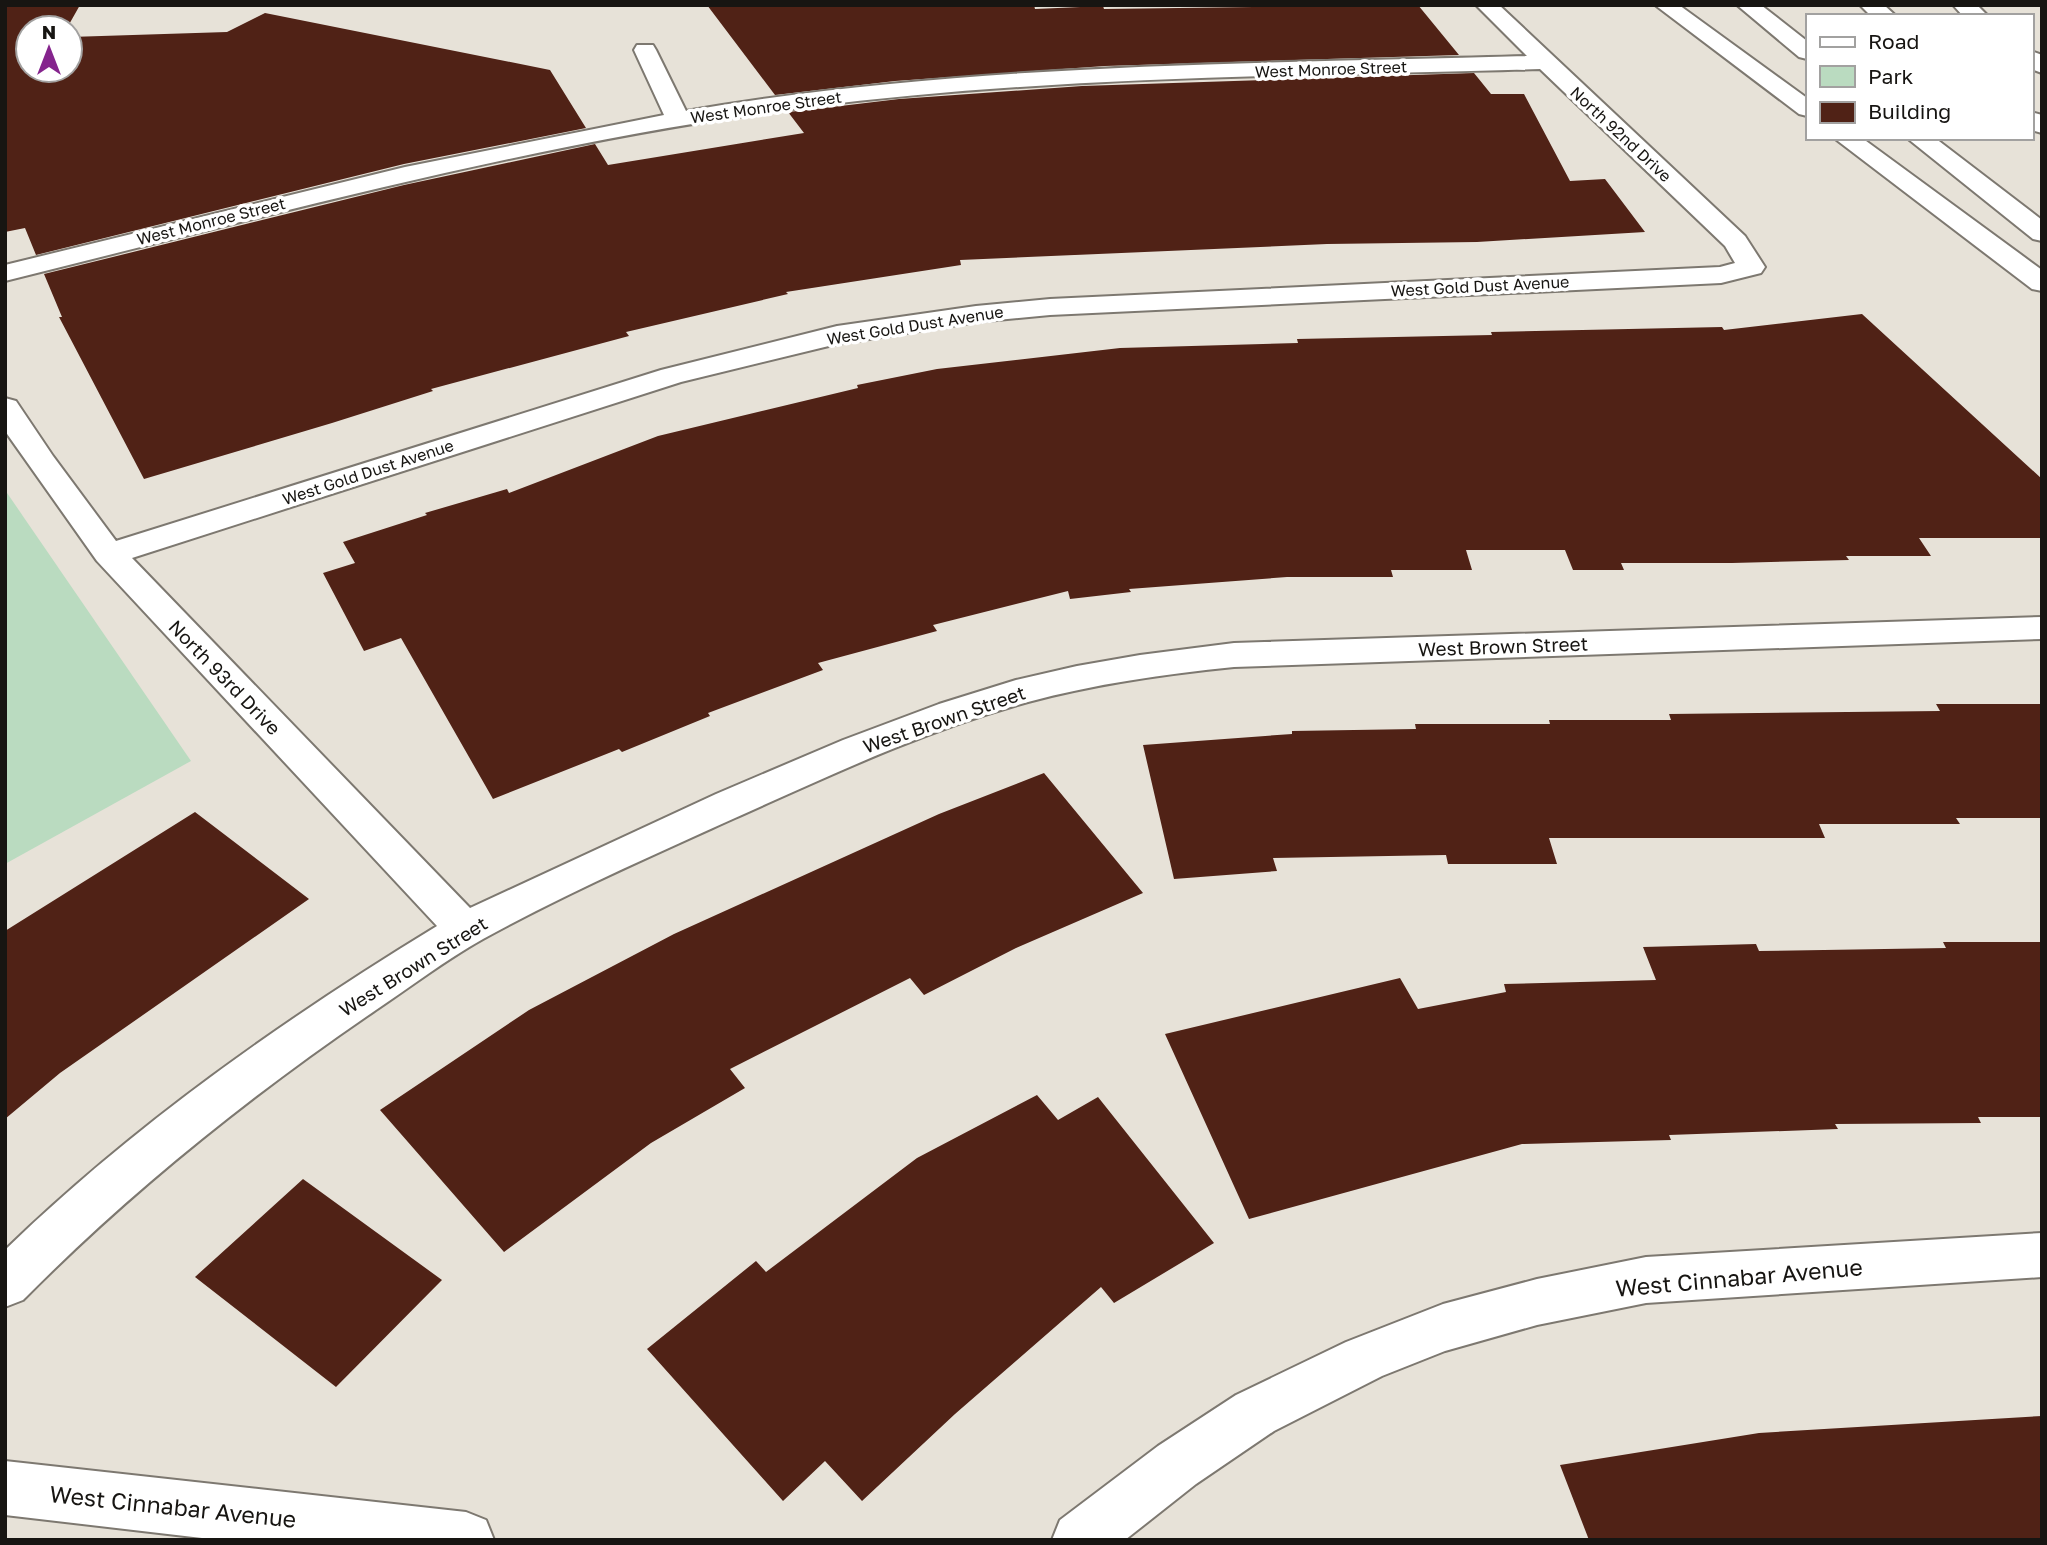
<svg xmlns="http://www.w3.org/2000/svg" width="2047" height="1545" viewBox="0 0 2047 1545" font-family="'Golos Text',sans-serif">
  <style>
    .green { fill: #badbc0 }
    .building { fill: #502216 }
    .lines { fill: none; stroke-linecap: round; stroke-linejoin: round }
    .minor-casing { stroke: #7d7870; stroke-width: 4 }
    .highway-casing { stroke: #7d7870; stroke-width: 4 }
    .minor { fill: #fff; fill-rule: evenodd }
    .highway { fill: #fff; fill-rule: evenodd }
    .labels { text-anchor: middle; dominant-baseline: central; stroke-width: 7; stroke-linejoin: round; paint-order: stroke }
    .far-street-label { font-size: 16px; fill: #171512; stroke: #fff }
    .street-label { font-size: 19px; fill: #171512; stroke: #fff }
    .near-street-label { font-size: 23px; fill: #171512; stroke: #fff }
  </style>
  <rect width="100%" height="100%" fill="#e7e2d8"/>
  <path class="green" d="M5,490L191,761L5,864Z"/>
  <path class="building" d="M5,5H80L67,28H28V70H70V37L227,32L265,13L550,70L586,128L404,164L36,255L25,228L5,232Z
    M707,5H1034L1035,9L1103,6L1104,9L1418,5L1459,55L1105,66L895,81L775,95Z
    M1474,73L1491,94H1524L1570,181L1605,179L1645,232L1477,242L1327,244L960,260L961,265L786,292L788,294L626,332L629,336L431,389L433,391L332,423L144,479L59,317H62L44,274L404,185L595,144L608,165L804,133L788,112L807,110L899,99L1082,86Z
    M1862,314L2042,479V538H1919L1931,556H1846L1849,560L1732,563H1621L1624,570H1573L1565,550H1466L1472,570H1391L1393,577H1287L1129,589L1131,592L1070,599L1068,591L933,625L937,631L818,663L823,670L708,713L710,716L622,752L619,749L493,799L401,638L364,651L323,573L355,563L343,542L427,515L425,513L507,489L509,493L658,436L858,388L857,385L937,369L1120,348L1298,343L1297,339L1492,335L1491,332L1722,327L1724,330Z
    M1936,704H2042V818H1956L1960,824H1819L1825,838H1549L1557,864H1448L1446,855L1273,858L1277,871L1174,879L1143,745L1292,734V731L1416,729L1415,724H1550L1549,720H1671L1669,714L1940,711Z
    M1044,773L1143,893L1016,948L924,995L910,978L730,1069L745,1088L651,1143L504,1252L380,1110L529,1010L674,934L939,814Z
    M195,812L309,899L60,1073L5,1119V931Z
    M1943,942H2042V1117H1978L1981,1123L1835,1124L1838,1129L1669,1135L1671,1140L1522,1144L1249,1219L1165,1034L1400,978L1418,1009L1506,992L1504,984L1656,980L1643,947L1756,944L1759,951L1946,948Z
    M1037,1095L1058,1120L1098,1097L1214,1243L1114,1303L1101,1287L955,1414L862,1501L825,1461L783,1501L647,1349L756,1261L766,1272L917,1158Z
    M303,1179L442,1280L336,1387L195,1277Z
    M2042,1416V1540H1589L1560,1465L1759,1433Z"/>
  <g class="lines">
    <defs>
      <path id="minor" d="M1476,5H1499L1745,236L1765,267L1761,273L1721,283L1050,315L976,322L837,344L681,382L132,558L470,908L716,794L843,740L939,704L1016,680L1077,666L1140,655L1234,643L2042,617V639L1234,667C1164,674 1095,684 1028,702C926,730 831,775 735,818C651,856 565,894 483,939C445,960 409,988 373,1012C247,1098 130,1192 23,1300L5,1307V1250C134,1125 283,1020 437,926L97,561L5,431V398L16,401L53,456L116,541L661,370L837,326L976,306L1050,299L1720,267L1735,263L1725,246L1540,69C1296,76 1050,76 807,107C535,142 271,215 5,281V265L405,167L664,115L634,50L637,45H653L656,50L686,111C963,63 1246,64 1527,56Z
        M2042,1233V1277L1646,1303L1537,1325L1445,1351L1382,1376L1274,1431L1196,1484L1125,1540H1052L1060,1520L1158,1446L1236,1395L1346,1342L1443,1304L1537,1279L1646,1257Z
        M5,1461L466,1512L486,1520L494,1540H219L5,1515Z"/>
      <path id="highway" d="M1655,5H1679L1807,98V116L1799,114Z
        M1737,5H1761L1807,41V59L1799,57Z
        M1860,5H1884L1896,16H1871Z
        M1953,5H1977L1988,16H1963Z
        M2031,51L2042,55V73L2031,69Z
        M2031,112L2042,115V133L2031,130Z
        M1834,138H1862L2042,270V291L2032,289Z
        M1907,138H1935L2042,220V241L2033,239Z"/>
    </defs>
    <use href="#minor" class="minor-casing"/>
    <use href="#highway" class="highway-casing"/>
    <use href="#minor" class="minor"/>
    <use href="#highway" class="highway"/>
  </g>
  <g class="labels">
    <g class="far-street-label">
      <text transform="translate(1331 69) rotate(-2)">West Monroe Street</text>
      <text transform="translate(766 107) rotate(-8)">West Monroe Street</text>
      <text transform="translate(1621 134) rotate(43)">North 92nd Drive</text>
      <text transform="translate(211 221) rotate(-14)">West Monroe Street</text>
      <text transform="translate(1480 286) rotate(-3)">West Gold Dust Avenue</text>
      <text transform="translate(915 325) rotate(-9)">West Gold Dust Avenue</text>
      <text transform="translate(368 472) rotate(-18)">West Gold Dust Avenue</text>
    </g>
    <g class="street-label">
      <text transform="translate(1503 646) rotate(-2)">West Brown Street</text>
      <text transform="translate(225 677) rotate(46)">North 93rd Drive</text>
      <text transform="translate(944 719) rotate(-19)">West Brown Street</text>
      <text transform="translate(413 966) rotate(-32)">West Brown Street</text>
    </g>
    <g class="near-street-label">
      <text transform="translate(1739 1277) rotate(-5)">West Cinnabar Avenue</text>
      <text transform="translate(173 1506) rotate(6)">West Cinnabar Avenue</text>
    </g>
  </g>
  <rect width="2047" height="1545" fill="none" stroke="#171512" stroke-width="14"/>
  <rect x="1806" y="14" width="228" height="126" fill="#ffffff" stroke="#a2a1a0" stroke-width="2"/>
  <rect x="1820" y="37" width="35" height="10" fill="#ffffff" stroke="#a2a1a0" stroke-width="2"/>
  <text x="1868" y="49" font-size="21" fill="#171512">Road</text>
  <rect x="1820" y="66" width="35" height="21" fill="#badbc0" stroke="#a2a1a0" stroke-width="2"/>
  <text x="1868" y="84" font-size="21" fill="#171512">Park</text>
  <rect x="1820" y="102" width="35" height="21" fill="#502216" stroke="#a2a1a0" stroke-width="2"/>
  <text x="1868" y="119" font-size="21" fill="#171512">Building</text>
  <g transform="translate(49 49)"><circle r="33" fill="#ffffff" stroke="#a2a1a0" stroke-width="2"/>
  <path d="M0-5L12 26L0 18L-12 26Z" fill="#85248d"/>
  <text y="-10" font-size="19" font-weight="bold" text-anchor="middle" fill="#171512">N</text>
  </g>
</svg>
